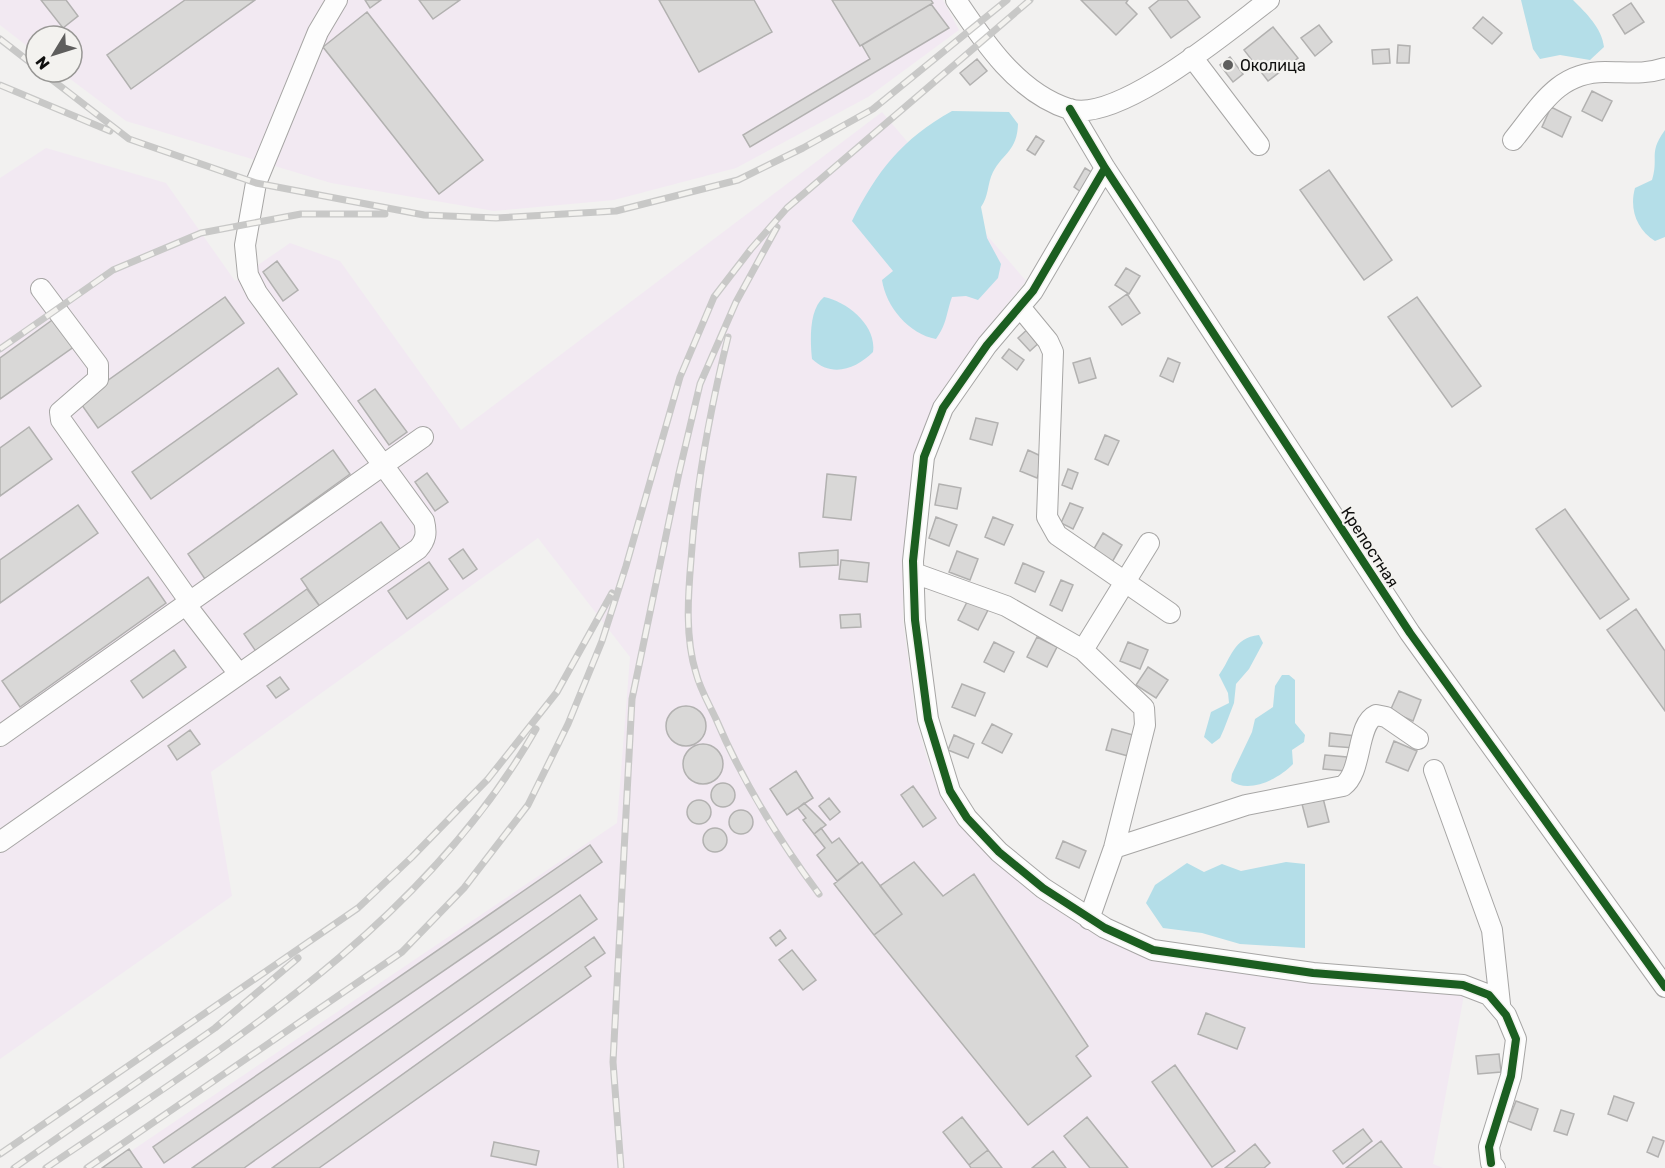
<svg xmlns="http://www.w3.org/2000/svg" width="1665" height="1168" viewBox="0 0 1665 1168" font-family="Rubik,sans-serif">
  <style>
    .industrial { fill: #f2e9f2 }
    .water { fill: #b4dee8 }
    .building { fill: #d9d8d7; stroke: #b2b1b0; stroke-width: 1.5 }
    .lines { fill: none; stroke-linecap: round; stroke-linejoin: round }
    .minor-casing { stroke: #a7a6a5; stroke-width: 22 }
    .minor { stroke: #fdfdfd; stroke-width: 20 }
    .rail-casing { stroke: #c8c8c7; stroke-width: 7 }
    .rail { stroke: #f3f2ef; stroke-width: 4.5; stroke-dasharray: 14; stroke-linecap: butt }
    .cycleway-casing { stroke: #f3f2ef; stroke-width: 11 }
    .cycleway { stroke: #1b5e20; stroke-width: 8 }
    .poi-dot { fill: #5e5e5d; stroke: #f3f2ef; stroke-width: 2 }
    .labels { text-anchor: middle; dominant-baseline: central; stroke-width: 4.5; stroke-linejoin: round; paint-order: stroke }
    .poi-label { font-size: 16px; fill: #0f0f0e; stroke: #f3f2ef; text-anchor: start }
    .street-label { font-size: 16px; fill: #0f0f0e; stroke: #f3f2ef }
  </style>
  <rect width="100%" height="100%" fill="#f2f1f0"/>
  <path class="industrial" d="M0,0H943L959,30L868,97L736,168L614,200L494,211L331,183L126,121L61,72H72V36H36V53L0,25Z
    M882,112L1026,281L979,338L935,400L915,454L903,571V620L916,719L928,762L942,794L959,824L992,859L1035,896L1099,937L1150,959L1310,983L1464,995L1433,1164L1443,1168H106L617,823L630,657L538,538L211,772L232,896L0,1059V178L46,148L166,183L235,281L290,243L340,261L461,430Z"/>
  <path class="water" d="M1521,0H1573C1586,13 1602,28 1604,47L1590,60L1560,55L1540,59L1533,49Z
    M952,111L1009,112L1018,124C1017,151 1004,152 993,172C987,184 989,196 981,207L987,238L1001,264L998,278L978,300L966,296L952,297C946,314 947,324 936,339C909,334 886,307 882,280L893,271L852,221C877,171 902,139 952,111Z
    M1665,130V237L1655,241C1637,230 1629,209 1635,188L1652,180C1659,157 1648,153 1665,130Z
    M824,297C848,302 877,326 873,352C856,369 832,378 812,359C810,340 809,309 824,297Z
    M1259,635L1263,643L1249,669L1236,684L1234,703L1224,729L1220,738L1212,744L1204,737L1211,712L1229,703L1228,693L1219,675C1232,657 1233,638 1259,635Z
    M1282,675H1289L1295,680V723L1305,735L1304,742L1292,750L1293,764C1279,779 1249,794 1231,781L1232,774L1252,732L1255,719L1273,707L1275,686Z
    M1286,862L1305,864V948L1240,944L1202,933L1163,928L1146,903L1155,885L1187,863L1204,872L1222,864L1241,871Z"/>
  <path class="building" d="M41,0H66L78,16L63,28Z
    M185,0H255L131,89L107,55Z
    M365,0H381L370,8Z
    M419,0H460L433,19Z
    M659,0H754L772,32L699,72Z
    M832,0H931L933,3L860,46Z
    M1081,0H1128L1126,3L1137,14L1116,35Z
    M1159,0H1187L1200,17L1171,38L1149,8Z
    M1631,3L1644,22L1625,34L1613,15Z
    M931,4L949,28L750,147L743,135L870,59L862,45Z
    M367,12L483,160L439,194L323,47Z
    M1483,17L1502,33L1492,44L1473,28Z
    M1319,25L1332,42L1315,56L1301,38Z
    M1273,27L1298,58L1268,81L1244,50Z
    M1398,45L1410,46L1409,63H1397Z
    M1389,49L1390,63L1373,64L1372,50Z
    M1230,57L1243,74L1233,82L1220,65Z
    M977,59L987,71L970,85L960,73Z
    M1592,91L1612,101L1602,121L1582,111Z
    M1551,107L1571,117L1562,137L1542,127Z
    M1036,136L1044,141L1035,155L1027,150Z
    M1085,168L1093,173L1081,192L1074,187Z
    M1329,170L1392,260L1364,280L1300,190Z
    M277,261L298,290L283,301L263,272Z
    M1126,268L1140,276L1129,294L1115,285Z
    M1127,294L1140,313L1122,325L1109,307Z
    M225,297L244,323L98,428L79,401Z
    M1417,297L1481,386L1452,407L1388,317Z
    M55,318L75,346L0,399V358Z
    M1030,327L1042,340L1030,351L1018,338Z
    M1009,349L1024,360L1017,370L1002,358Z
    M1090,358L1096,378L1079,383L1073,363Z
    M1168,358L1180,363L1173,382L1160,376Z
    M278,368L297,394L151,499L132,472Z
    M375,389L407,432L389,445L358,401Z
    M976,418L998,423L992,445L970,439Z
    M29,427L52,459L0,496V448Z
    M1105,435L1119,441L1108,465L1095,459Z
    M333,450L350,474L205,579L188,554Z
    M1028,450L1045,458L1037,478L1020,471Z
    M1068,469L1078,473L1072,489L1062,485Z
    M427,473L448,502L435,511L415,482Z
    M827,474L856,477L851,520L823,517Z
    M939,484L961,488L957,509L935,505Z
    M1070,503L1083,508L1073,529L1061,523Z
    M78,505L98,533L0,603V560Z
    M1565,509L1629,599L1600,619L1536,529Z
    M936,517L957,525L949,546L929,538Z
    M993,517L1013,525L1004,545L985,537Z
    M381,522L401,550L321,608L301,579Z
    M1103,533L1122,545L1111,564L1092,552Z
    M463,549L477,569L463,579L449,559Z
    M838,550V565L800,567L799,553Z
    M957,551L978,559L970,580L949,572Z
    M841,560L869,563L867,582L839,579Z
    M429,562L448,589L407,619L388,591Z
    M1023,563L1044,572L1035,592L1015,583Z
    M148,577L166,603L20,707L2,681Z
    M1061,580L1073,585L1062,611L1050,605Z
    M307,589L321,608L257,653L244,634Z
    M968,600L988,610L978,630L958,620Z
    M1636,609L1665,651V711L1607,630Z
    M860,614L861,627L841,628L840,615Z
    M1037,637L1057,647L1047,667L1027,657Z
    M994,642L1014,652L1004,672L984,662Z
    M1128,642L1148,650L1140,669L1120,661Z
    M174,650L186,667L143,698L131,681Z
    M1148,667L1168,680L1156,698L1136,685Z
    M280,677L289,689L276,698L267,686Z
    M962,684L985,693L975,716L952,707Z
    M1399,691L1421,700L1413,721L1390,711Z
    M666 726a20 20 0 1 1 40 0a20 20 0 1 1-40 0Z
    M992,724L1012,734L1002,753L982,743Z
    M1112,729L1133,735L1128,756L1106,750Z
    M190,730L200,744L177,760L168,746Z
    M1330,733L1356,736L1355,748L1329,746Z
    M954,735L974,744L968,758L948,750Z
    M1394,741L1417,751L1408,771L1386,762Z
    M683 764a20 20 0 1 1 40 0a20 20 0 1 1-40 0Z
    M1325,755L1347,757L1346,771L1323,769Z
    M796,771L813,798L787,815L770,789Z
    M711 795a12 12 0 1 1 24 0a12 12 0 1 1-24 0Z
    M913,786L936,818L923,827L901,795Z
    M829,798L840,812L830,820L819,806Z
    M1323,798L1329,822L1308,827L1302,804Z
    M687 812a12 12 0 1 1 24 0a12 12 0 1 1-24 0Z
    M804,803L826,825L814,834L803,820L806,818L798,808Z
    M729 822a12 12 0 1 1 24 0a12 12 0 1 1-24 0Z
    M703 840a12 12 0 1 1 24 0a12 12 0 1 1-24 0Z
    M821,828L832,843L839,838L859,864L837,881L817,855L825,848L814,834Z
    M1063,841L1086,851L1079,868L1056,858Z
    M590,845L602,862L164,1163L153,1147Z
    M862,862L902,914L874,935L834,884Z
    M914,862L943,896L974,874L1088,1046L1076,1056L1091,1076L1028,1125L874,935L902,914L880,886Z
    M580,895L597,919L244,1168H192Z
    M780,930L786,938L776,946L770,938Z
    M594,937L605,953L585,967L591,976L319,1168H272Z
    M792,950L816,980L803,990L779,960Z
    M1206,1013L1245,1028L1237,1049L1198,1034Z
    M1499,1054L1501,1072L1478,1074L1476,1056Z
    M1175,1065L1235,1151L1212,1167L1152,1082Z
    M1614,1096L1634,1103L1627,1121L1608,1114Z
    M1516,1101L1538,1109L1531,1130L1508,1121Z
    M1561,1110L1574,1114L1567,1135L1554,1131Z
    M962,1117L988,1150L969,1165L943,1132Z
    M1087,1117L1128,1168H1090L1064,1136Z
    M1363,1129L1372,1141L1343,1164L1333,1151Z
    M1653,1137L1664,1141L1658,1157L1647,1152Z
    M1381,1141L1402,1168H1346Z
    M494,1142L539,1151L536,1165L491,1156Z
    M1255,1144L1270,1163L1264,1168H1225Z
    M129,1149L142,1168H102Z
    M988,1150L1002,1168H971L969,1165Z
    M1053,1151L1066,1168H1032Z"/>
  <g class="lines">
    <defs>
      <path id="minor" d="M956,0C984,42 1018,93 1069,109C1118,124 1229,30 1269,0
        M1192,57L1259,145
        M1070,109L1105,168L1410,633L1665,987
        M1513,140C1540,107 1557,72 1605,72C1627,72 1644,75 1665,68
        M1105,168L1033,291L987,345L943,408L924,457L913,561L915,620L928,719L950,791L967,818L999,852L1043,888L1105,928L1153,950L1313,973L1463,985L1489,995L1506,1015L1516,1039L1511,1076L1489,1147L1491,1163L1495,1168
        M41,289L98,365V379L60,412L61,420L190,602
        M1020,307L1048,341L1053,352L1047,517L1057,535L1170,613
        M914,573L1006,606L1083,650L1144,708L1145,725L1114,848L1089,919
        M186,605L239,674
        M1083,650L1149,543
        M0,736L423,437
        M1434,770L1492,930L1500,1004
        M0,842L418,549C426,540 427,533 424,521L257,293L248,275L245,245L256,183L318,32L337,0
        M1114,848L1246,805L1343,786C1363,772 1356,724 1376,715L1386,717L1418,739"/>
    </defs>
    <use href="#minor" class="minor-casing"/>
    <use href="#minor" class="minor"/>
    <defs>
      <path id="rail" d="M0,39L36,67
        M42,72L129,139L256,183L424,215L496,218L616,211L738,180L803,148L873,109L1007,0
        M0,85L110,131
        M728,337C710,410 696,484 691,560C688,596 685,638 696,673C700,689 709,704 716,719C743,782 778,839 819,894
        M0,349L113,270L201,233L301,214H385
        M0,1154L358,908L412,857L488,779L557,692L612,593
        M14,1168L215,1028L298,958
        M46,1168C228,1045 424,925 536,729
        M87,1168L402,952L464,888L528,805L568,724L602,641L626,566L680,377L714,297L751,249L787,208L1030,0
        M621,1168L613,1062L632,699L679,473L700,384L736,302L777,227"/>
    </defs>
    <use href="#rail" class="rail-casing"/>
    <use href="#rail" class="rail"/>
    <defs>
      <path id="cycleway" d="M1070,109L1105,168L1410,633L1665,987
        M1105,168L1033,291L987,345L943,408L924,457L913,561L915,620L928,719L950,791L967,818L999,852L1043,888L1105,928L1153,950L1313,973L1463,985L1489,995L1506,1015L1516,1039L1511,1076L1489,1147L1491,1163"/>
    </defs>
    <use href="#cycleway" class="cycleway-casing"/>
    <use href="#cycleway" class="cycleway"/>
  </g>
  <circle class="poi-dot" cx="1228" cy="65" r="6"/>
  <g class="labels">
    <g class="poi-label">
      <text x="1240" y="65">Околица</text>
    </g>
    <g class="street-label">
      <text transform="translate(1370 547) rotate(57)">Крепостная</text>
    </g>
  </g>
  <g transform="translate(54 54) rotate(232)"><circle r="28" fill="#f3f2ef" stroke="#989795" stroke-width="1.5"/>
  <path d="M0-4.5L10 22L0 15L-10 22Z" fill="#5e5e5d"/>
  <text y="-9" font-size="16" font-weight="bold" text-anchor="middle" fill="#0f0f0e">N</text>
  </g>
</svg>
